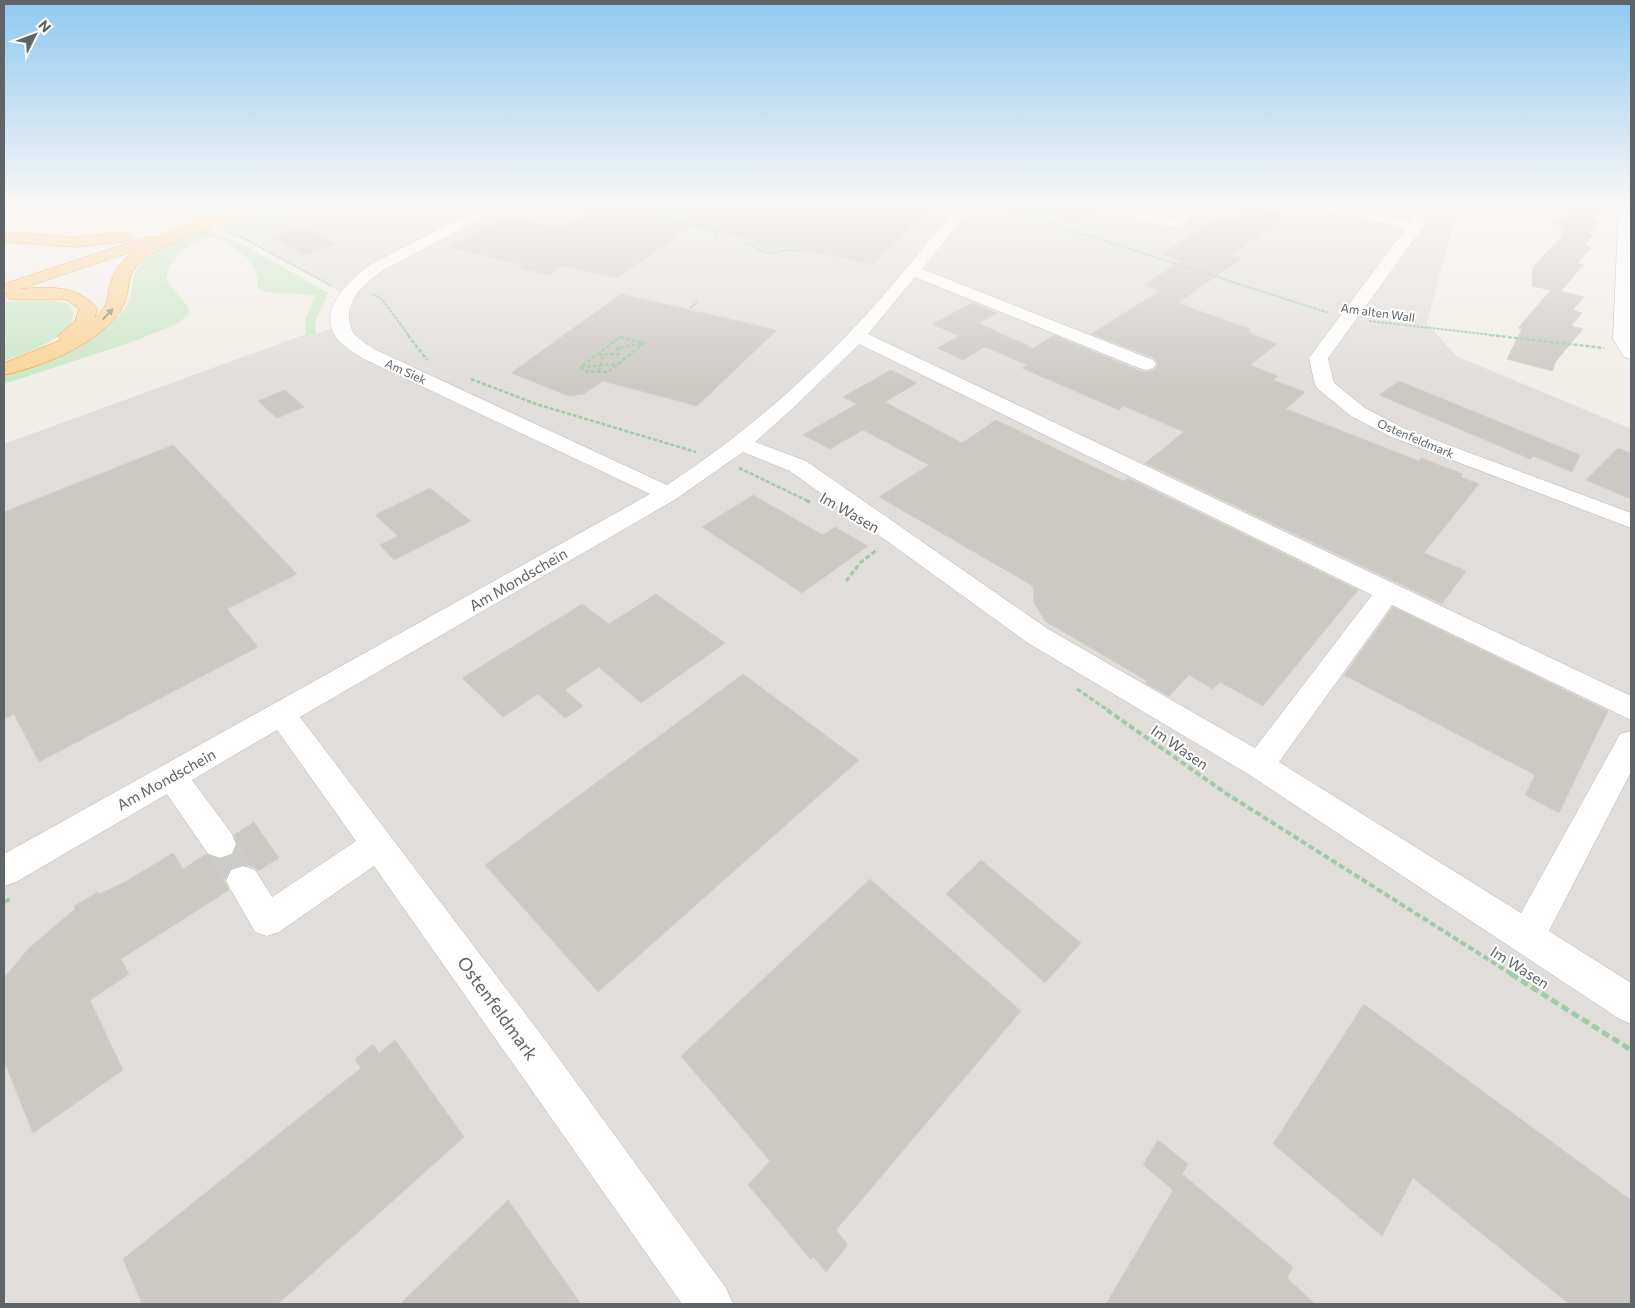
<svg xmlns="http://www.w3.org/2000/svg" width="1635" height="1308" viewBox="0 0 1635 1308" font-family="Commissioner,sans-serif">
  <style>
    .commercial { fill: #fdf3e0 }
    .industrial { fill: #e0ddda }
    .green { fill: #cae7c5 }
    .building { fill: #ccc8c4; stroke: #d5cfc6 }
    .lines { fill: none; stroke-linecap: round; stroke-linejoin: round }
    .minor-tunnel { stroke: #cccbc8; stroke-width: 32; stroke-dasharray: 32 16; stroke-linecap: butt }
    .minor-casing { stroke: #b3b6ba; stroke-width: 1 }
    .highway-casing { stroke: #f38805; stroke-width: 1 }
    .path-far4 { stroke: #a0cba6; stroke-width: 2; stroke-dasharray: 3 1; stroke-linecap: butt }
    .path-far3 { stroke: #a0cba6; stroke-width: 2.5; stroke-dasharray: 4 2; stroke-linecap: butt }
    .path-far2 { stroke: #a0cba6; stroke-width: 3; stroke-dasharray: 5 2.5; stroke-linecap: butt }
    .path-far1 { stroke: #a0cba6; stroke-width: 4; stroke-dasharray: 6 3; stroke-linecap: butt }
    .path { stroke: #a0cba6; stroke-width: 5; stroke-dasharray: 8 4; stroke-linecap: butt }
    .minor { fill: #fff; fill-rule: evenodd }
    .highway { fill: #fbd395; fill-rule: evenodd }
    .highway-bridge-casing { stroke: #f38805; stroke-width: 17; stroke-linecap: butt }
    .highway-bridge { stroke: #fbd395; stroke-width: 16 }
    .oneway { fill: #868073 }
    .labels { text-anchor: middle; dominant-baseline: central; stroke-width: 4; stroke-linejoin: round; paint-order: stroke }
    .far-street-label { font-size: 12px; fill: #5f6468; stroke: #fff }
    .street-label { font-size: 15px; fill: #5f6468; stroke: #fff }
    .near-street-label { font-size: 18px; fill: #5f6468; stroke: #fff }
  </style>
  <rect width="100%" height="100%" fill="#f1ede8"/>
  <path class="commercial" d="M4,204H161L174,211L155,222L127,229L84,232L61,231L4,228Z"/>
  <path class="industrial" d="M328,204H1458L1427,323L1456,356L1631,429V1304H4V444L306,334H316L348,322L354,299L236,234Z"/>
  <path class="green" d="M171,204H227L190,216Z
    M285,204H328L236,234L215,228Z
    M206,231L235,240L328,293L315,322L316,334H306L305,320L316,295C294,293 280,296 258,289C260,260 235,247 212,236C187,247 172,251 166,280L189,308L188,315L175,325L129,343L4,384V375C42,360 97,342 124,310C132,301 131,288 134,277C140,253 185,238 206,231Z
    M20,300H50L68,304L74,314C73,317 72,322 70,325C58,342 23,354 4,361V302Z"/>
  <path class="building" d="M603,204H934L873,264L787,247L762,251L754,240L690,227L617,278L563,266L549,275L520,268L525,265L448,247L506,216L564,228Z
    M1031,204H1109L1076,223L1030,208Z
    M1574,204L1601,208L1591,220L1598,221L1588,233L1593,235L1584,245L1590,246V249L1577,263L1583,265L1561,291L1584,297L1573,310L1582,313L1571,326L1583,329L1556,361L1552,371L1507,359L1522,329L1518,328L1551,290L1532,286L1533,267L1563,235L1561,234L1564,231H1561L1563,227L1555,225Z
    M1255,207L1286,216L1231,255L1242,258L1178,303L1250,329L1248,332L1277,344L1250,365L1278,376L1273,380L1305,392L1286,409L1419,461L1421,458L1463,474L1461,477L1479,484L1424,553L1466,571L1442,604L1145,463L1184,432L1124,406L1119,410L1022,368L1027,365L985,347L963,360L937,348L959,336L932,324L972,303L997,313L978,323L1033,348L1054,335L1138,370L1145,372L1154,370L1158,364L1154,358L1091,334L1160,291L1144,285L1181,261L1162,254L1222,215L1237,220Z
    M302,228L334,244L303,255L271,237Z
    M621,294L777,330L697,406L603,381L583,394L569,396L511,373Z
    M891,370L917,383L885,402L962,443L996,420L1123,481L1128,478L1358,590L1263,706L1220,682L1213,689L1189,675L1169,696L1145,683L1147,681L1045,621L1034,602L1033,586L879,497L929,465L863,430L830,449L803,435L857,404L843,397Z
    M1399,381L1580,455L1572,472L1533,456L1530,459L1379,395Z
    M285,390L304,407L277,418L258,401Z
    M173,445L297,574L227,609L258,647L39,762L14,714L4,719V512Z
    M1618,448L1631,453V499L1586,480Z
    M430,488L471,521L394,560L380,545L398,536L375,515Z
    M753,495L823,535L835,527L868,546L802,593L702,527Z
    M656,594L725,643L641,703L599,667L565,690L583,706L565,718L538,694L503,717L462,678L582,604L609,624Z
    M1393,607L1608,711L1559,813L1525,795L1535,775L1344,675Z
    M743,674L859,760L598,992L485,865Z
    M254,822L279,858L258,871L256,868L244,864L230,868L224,880L229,890L121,959L129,974L90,1000L123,1070L33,1133L4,1061V978L28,949L75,909L74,906L98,892L99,894L125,882L173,853L183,869L206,854L219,860L233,856L238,845L234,835Z
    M981,860L1081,943L1045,983L946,894Z
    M870,879L1021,1011L836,1230L848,1245L826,1272L813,1257L811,1260L748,1185L770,1161L681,1056Z
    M1364,1004L1631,1200V1304H1569L1413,1178L1382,1236L1273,1144Z
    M395,1040L464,1137L278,1304H142L123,1259L361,1068L355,1059L373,1044L379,1053Z
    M1158,1140L1188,1164L1182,1174L1293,1267L1287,1278L1315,1304H1106L1173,1190L1143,1165Z
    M508,1200L581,1304H400L429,1276Z"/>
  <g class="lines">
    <path class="minor-tunnel" d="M220,844L243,881"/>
    <defs>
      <path id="minor" d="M4,204H16L14,207L4,210Z
        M486,204H504L502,207L382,271C366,283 348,297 349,318C350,324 351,331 356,336C362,341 369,346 376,350L667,485C733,442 794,391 848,334C888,293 923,247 960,204H975L922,269L1153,360L1156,364L1153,368L1146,370L1139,368L915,277L868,334L1631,696V720L1392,605L1279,762L1521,913L1620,734L1631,731V772L1549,931L1631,983V1024L1618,1018L1248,774L1028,643L790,471L743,452L676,499L300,717L549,1045L726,1288L733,1304H682L374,866L279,932L267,936L255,932L226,881L231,870L243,866L255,870L272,897L356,841L277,730L192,780L232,834L236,844L232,854L220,858L208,854L167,794L16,882L4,886V854L650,494L362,358C355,353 346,348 340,342C313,313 348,281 370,265ZM859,344L1372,595L1255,748L1048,629L806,461L755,442L791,410Z
        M1187,204H1202L1182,226L1177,228L1135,219L1133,216L1135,213L1140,212L1174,218Z
        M1305,204H1333L1410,220L1415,204H1429L1424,226L1328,358L1334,383L1365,408L1403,428L1631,513V528L1389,436L1351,416L1318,389L1315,385L1309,358L1406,228L1312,208L1307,207Z
        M1619,204H1631V359L1624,357L1613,339Z"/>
      <path id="highway" d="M249,204H270L268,207L212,226L203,227C195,236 157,248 143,260C122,277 133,289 122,308C102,343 42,367 4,375V363L61,340L58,336L75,321L79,309L69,301L63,299H9L6,295L8,293L4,294V284L144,238L150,236L156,238L191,223L200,222L202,220ZM134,251C125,258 116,268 112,279C105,298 112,302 95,318L97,309C80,285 47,286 20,289Z
        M4,232L75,237L124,232L129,234L132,237L129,240L124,242L75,247L4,242Z"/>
    </defs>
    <use href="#minor" class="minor-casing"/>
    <use href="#highway" class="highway-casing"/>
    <path class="path-far4" d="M166,204L182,214
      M663,204L646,215L714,229L717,238
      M990,204L1329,313
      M229,233L243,238L332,286
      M747,243L757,245
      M752,244C769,264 784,242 807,254
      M373,294L382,299L409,336
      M690,308L697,302
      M1369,321L1501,336"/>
    <path class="path-far3" d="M408,335L427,360
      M1490,335L1604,348
      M620,337L644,343L608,372L584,371L581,367Z
      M598,355L619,354L617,348L641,344
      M581,367L617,364
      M599,372L603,355
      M471,379L536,404L696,452
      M739,468L810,502"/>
    <path class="path-far2" d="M807,501L810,502
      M846,581L861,562L878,549
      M1077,689L1109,711"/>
    <path class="path-far1" d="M1107,710L1227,794L1513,975
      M4,902L12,898"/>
    <path class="path" d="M1511,974L1631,1050"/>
    <use href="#minor" class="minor"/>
    <use href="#highway" class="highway"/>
    <defs>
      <path id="highway-bridge" d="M196,226L207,223"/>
    </defs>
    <use href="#highway-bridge" class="highway-bridge-casing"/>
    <use href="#highway-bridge" class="highway-bridge"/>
  </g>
  <defs><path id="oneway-solid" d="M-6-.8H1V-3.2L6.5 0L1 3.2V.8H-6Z" transform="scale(1.25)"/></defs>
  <use class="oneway" href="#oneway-solid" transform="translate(108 314) rotate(-47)"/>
  <linearGradient id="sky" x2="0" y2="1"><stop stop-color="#8fc8f0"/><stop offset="0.53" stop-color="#f9f7f5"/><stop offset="1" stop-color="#f9f7f5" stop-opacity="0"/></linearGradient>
  <rect width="1635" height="387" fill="url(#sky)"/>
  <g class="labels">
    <g class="far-street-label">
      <text transform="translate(1378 312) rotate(8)">Am alten Wall</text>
      <text transform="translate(406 371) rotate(25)">Am Siek</text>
      <text transform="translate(1416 438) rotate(23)">Ostenfeldmark</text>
    </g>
    <g class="street-label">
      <text transform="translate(850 512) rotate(30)">Im Wasen</text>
      <text transform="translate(518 579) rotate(-30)">Am Mondschein</text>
      <text transform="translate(1180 747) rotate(35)">Im Wasen</text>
      <text transform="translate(166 779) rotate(-29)">Am Mondschein</text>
      <text transform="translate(1520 967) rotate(32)">Im Wasen</text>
    </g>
    <g class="near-street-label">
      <text transform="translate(498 1008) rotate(54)">Ostenfeldmark</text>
    </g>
  </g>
  <rect width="1635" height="1308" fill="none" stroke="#5f6468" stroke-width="10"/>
  <g transform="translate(35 35) rotate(48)" stroke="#ffffff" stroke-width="4" paint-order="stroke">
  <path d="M0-4L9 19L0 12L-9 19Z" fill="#5f6468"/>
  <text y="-8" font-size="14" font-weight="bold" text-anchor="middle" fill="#5f6468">N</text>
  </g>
</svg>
